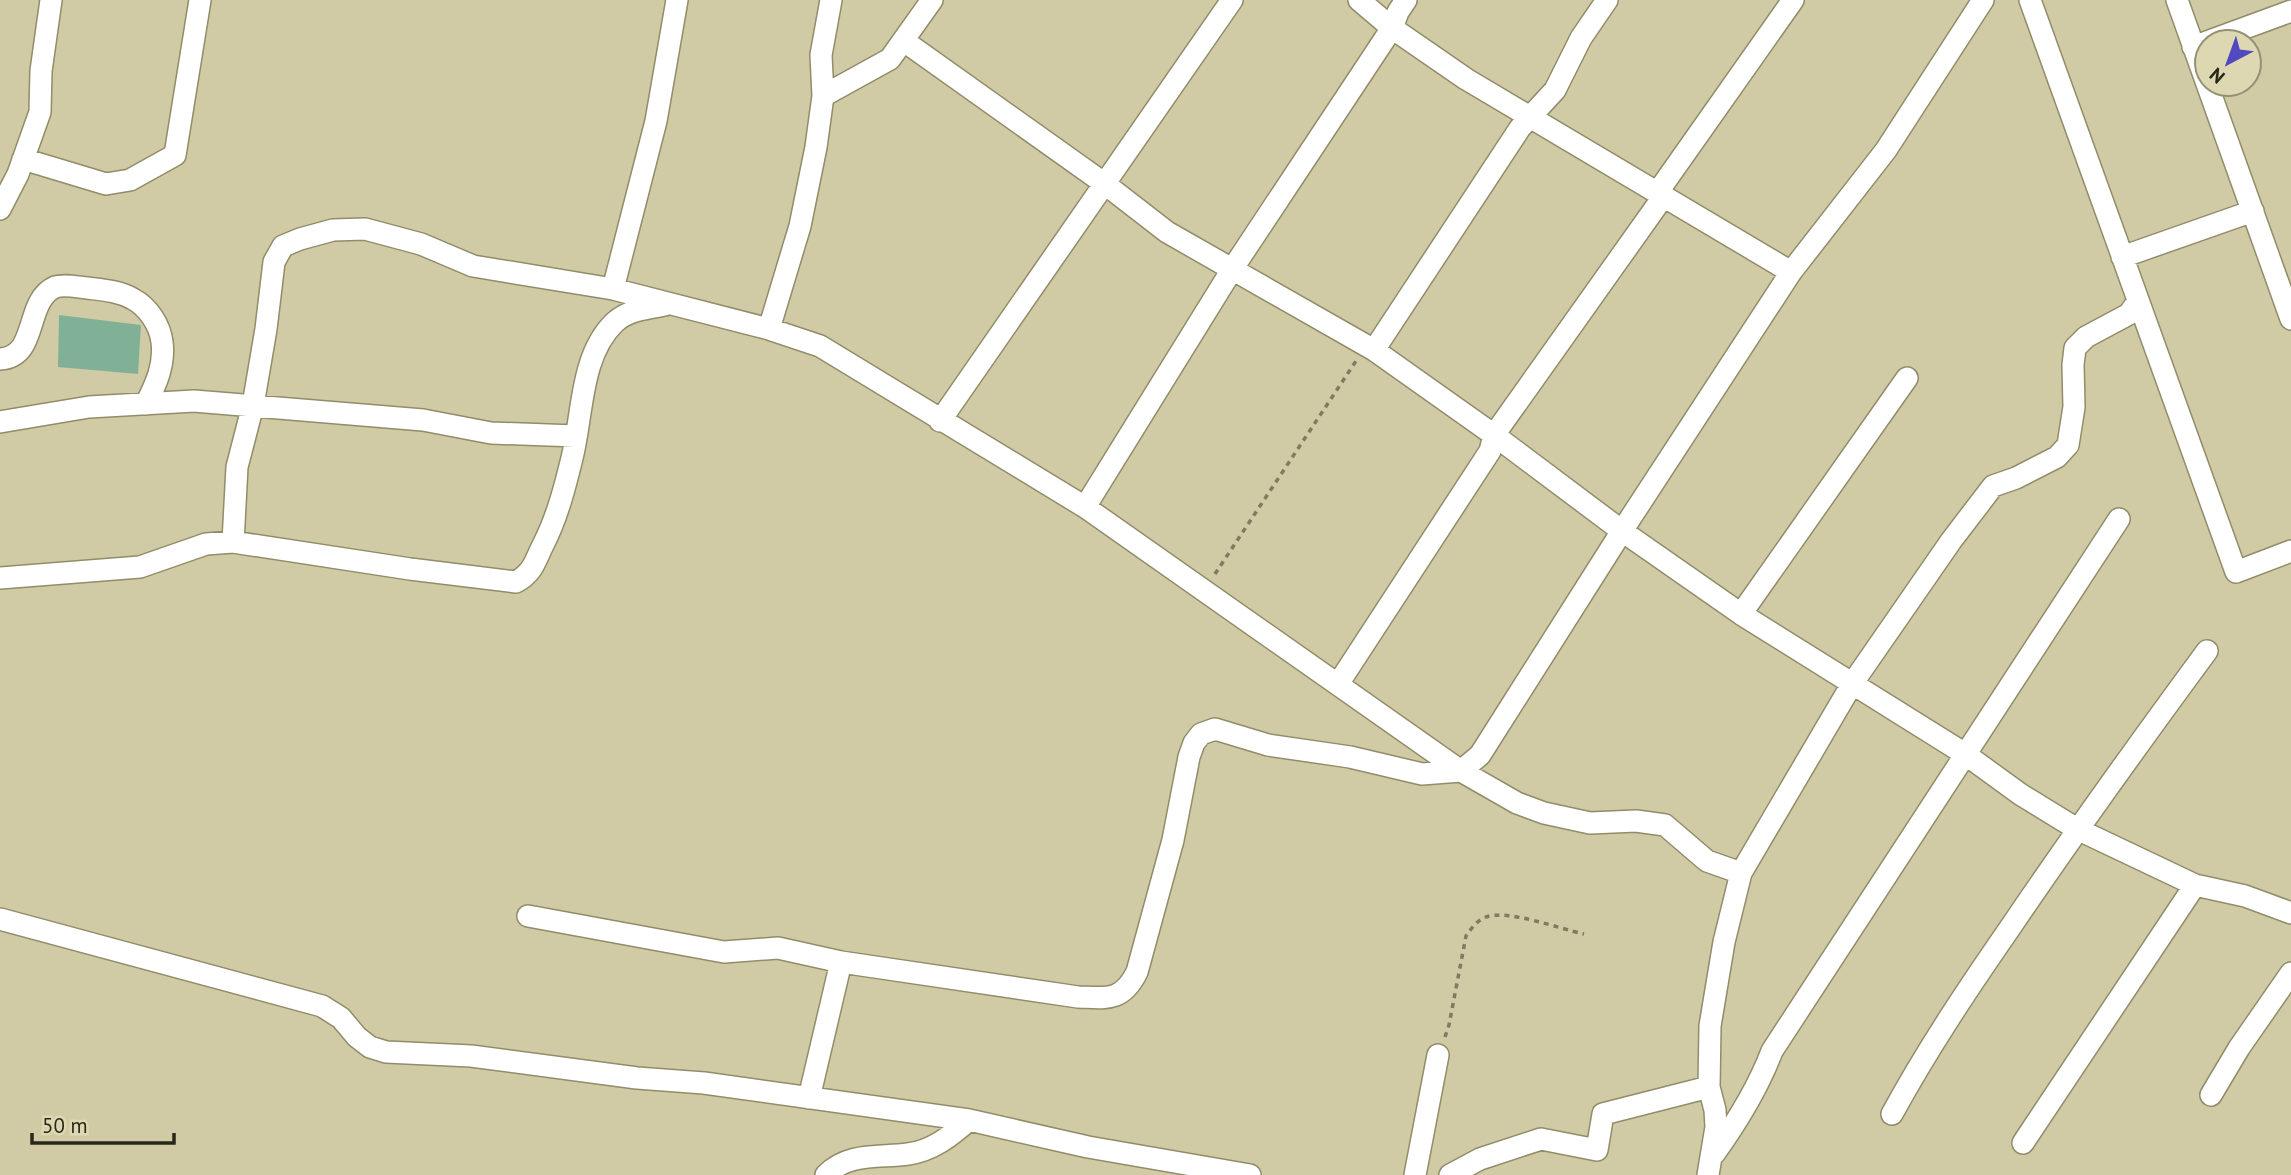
<svg xmlns="http://www.w3.org/2000/svg" width="2291" height="1175" viewBox="0 0 2291 1175" font-family="'PT Sans',sans-serif">
  <style>
    .green { fill: #80b197 }
    .lines { fill: none; stroke-linecap: round; stroke-linejoin: round }
    .street-casing { stroke: #918c69; stroke-width: 24 }
    .path { stroke: #7f7b61; stroke-width: 3.5; stroke-dasharray: 5 5; stroke-linecap: butt }
    .street { stroke: #fff; stroke-width: 21 }
  </style>
  <rect width="100%" height="100%" fill="#d0cba5"/>
  <path class="green" d="M59,315L141,325L138,374L58,367Z"/>
  <g class="lines">
    <defs>
      <path id="street" d="M1359,0L1392,28L1466,79L1791,272
        M2030,0L2236,572L2291,551
        M2177,0L2291,319
        M904,41L1105,184L1167,232L1374,350L1494,435L1622,531L1741,614L1965,754L2020,794L2077,829L2195,885L2245,896L2291,913
        M2193,47L2291,11
        M823,96L890,59L932,0
        M23,159L106,184L130,180L175,155L200,0
        M0,209L18,174L40,112L41,71L51,0
        M2122,257L2253,211
        M613,289L656,121L677,0
        M769,329L800,226L816,147L823,96L821,55L831,0
        M1374,350L1520,128L1555,90L1581,38L1607,0
        M0,359C39,357 24,301 55,287C64,284 77,287 87,288C103,290 119,291 133,299C148,307 160,325 162,342C165,365 156,384 146,404
        M940,421L1232,0
        M0,422L89,407L194,401L423,420L491,433L576,436
        M1085,507L1233,268L1392,28L1398,12L1406,0
        M233,542L237,467L253,405L266,329L274,262L283,246L300,239L333,230L365,229L421,244L473,266L613,289L769,329L820,346L1085,507L1461,771L1517,803L1544,813L1590,823L1636,821L1665,825L1707,861L1741,873
        M0,578L140,567L206,544L233,542L410,569L516,582C533,573 535,561 543,545C557,518 565,487 572,458C583,415 580,355 615,322C628,310 648,308 665,305
        M1741,614L1907,378
        M1338,684L1490,451L1494,435L1663,197L1662,186L1793,0
        M528,916L724,952L778,948L841,962L1078,997C1107,998 1122,1002 1137,972L1173,840L1189,757L1194,743L1201,734L1215,729L1268,745L1350,757L1422,774L1461,771L1480,755L1622,531L1791,272L1886,150L1983,0
        M0,919L322,1006L341,1018L357,1037L370,1047L386,1052L471,1056L637,1078L704,1083L969,1120L1088,1147L1250,1175
        M2211,1095L2239,1048L2291,973
        M809,1098L841,962
        M1892,1114C1928,1048 1969,987 2012,925C2075,832 2140,742 2207,651
        M2023,1143L2195,885
        M1714,1154C1737,1122 1758,1088 1772,1051L2119,519
        M826,1175C848,1152 880,1158 908,1154C932,1151 951,1136 969,1120
        M1415,1175L1438,1055
        M1450,1175L1480,1159L1541,1139L1597,1150L1603,1114L1709,1087
        M1708,1175L1716,1127L1715,1110L1709,1087L1710,1026L1724,942L1741,873L1852,684L1951,541L1993,486L2016,478L2057,457L2068,445L2074,407L2073,365L2075,348L2086,337L2129,314L2138,301"/>
    </defs>
    <use href="#street" class="street-casing"/>
    <path class="path" d="M1215,574L1356,361
      M1445,1037L1449,1025L1466,936C1471,929 1476,921 1486,917C1508,909 1560,929 1584,934"/>
    <use href="#street" class="street"/>
  </g>
  <g transform="translate(2228 63) rotate(221)"><circle r="33" fill="#ddd8b2" stroke="#959175" stroke-width="2"/>
  <path d="M0-5L12 26L0 18L-12 26Z" fill="#5249c1"/>
  <text y="-10" font-size="19" font-weight="bold" text-anchor="middle" fill="#292719">N</text>
  </g>
  <path d="M32 1133v10h142v-10" fill="none" stroke="#292719" stroke-width="3.5"/>
  <text x="42" y="1133" font-size="21" fill="#292719" stroke="#ddd8b2" stroke-width="5" paint-order="stroke">50 m</text>
</svg>
